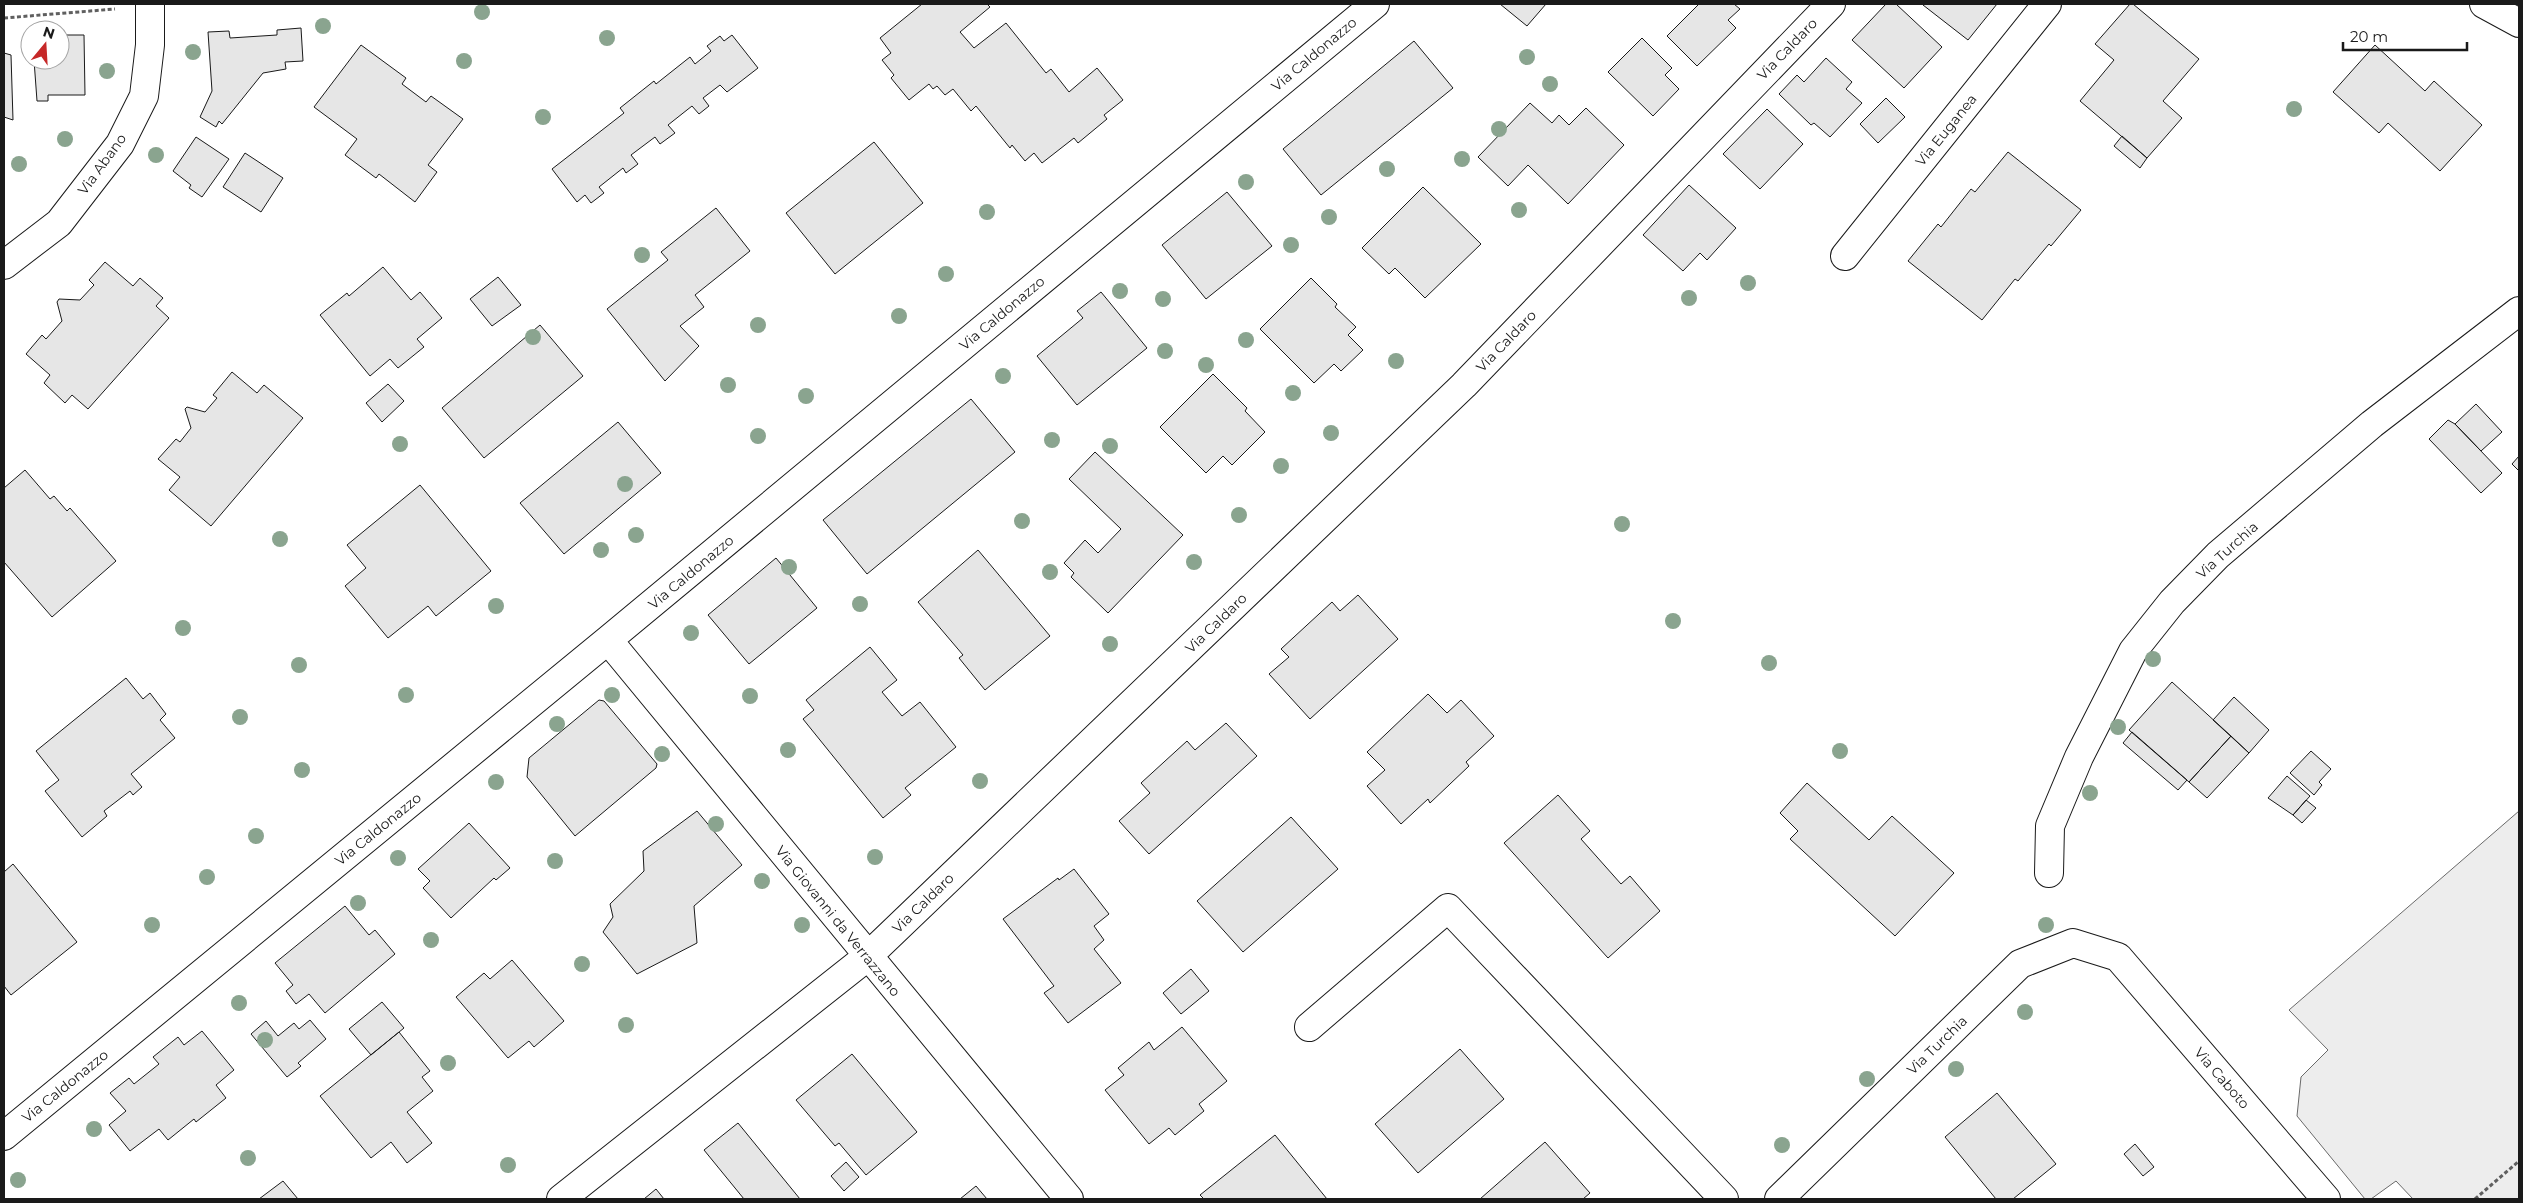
<svg xmlns="http://www.w3.org/2000/svg" width="2523" height="1203" viewBox="0 0 2523 1203" font-family="Montserrat,sans-serif">
  <style>
    .built { fill: #ededed; stroke: #6a6a6a }
    .building { fill: #e6e6e6; stroke: #1a1a1a }
    .lines { fill: none; stroke-linecap: round; stroke-linejoin: round }
    .minor-casing { stroke: #1a1a1a; stroke-width: 30 }
    .path { stroke: #5f5f5f; stroke-width: 3; stroke-dasharray: 4 2.5; stroke-linecap: butt }
    .minor { stroke: #fff; stroke-width: 28 }
    .tree { fill: #8aa48f }
    .labels { text-anchor: middle; dominant-baseline: central; stroke-width: 4; stroke-linejoin: round; paint-order: stroke }
    .street-label { font-size: 14px; fill: #1a1a1a; stroke: #fff }
  </style>
  <rect width="100%" height="100%" fill="#fff"/>
  <path class="built" d="M2519,811V1199H2413L2396,1181L2371,1199H2365L2297,1116L2301,1077L2328,1050L2289,1010Z"/>
  <path class="building" d="M922,4H987L990,7L960,32L974,48L1006,23L1046,73L1051,69L1069,92L1097,68L1123,100L1104,115L1107,119L1078,143L1074,138L1042,163L1034,153L1025,161L1012,145L1010,148L976,106L971,111L953,89L945,95L937,86L933,89L929,84L909,100L891,78L894,75L882,60L891,53L880,38Z
    M1500,4H1546L1527,26Z
    M1699,4H1734L1740,9L1728,20L1736,28L1697,66L1667,36Z
    M1886,4H1896L1942,47L1904,88L1852,40Z
    M1925,4H1997L1968,40L1923,5Z
    M2130,4H2133L2199,59L2163,101L2182,118L2147,158L2080,101L2114,60L2095,44Z
    M301,28L303,61L285,62L286,69L263,73L222,124L219,121L216,127L200,117L212,91L208,32L229,31L230,38L277,35V30Z
    M60,35H84L85,95H48V101H37L34,60H60Z
    M732,35L758,68L727,92L720,85L703,98L709,106L699,114L692,106L668,125L675,133L660,144L655,137L631,155L638,164L626,173L623,168L599,187L604,193L591,203L585,195L577,202L552,169L624,113L620,108L654,81L656,84L690,57L695,64L711,51L707,46L720,36L724,41Z
    M1642,38L1672,68L1665,75L1679,89L1653,116L1608,72Z
    M1414,41L1453,88L1321,195L1283,149Z
    M361,45L406,78L402,84L426,102L431,96L463,119L428,165L437,172L415,202L379,174L376,178L345,155L357,139L314,107Z
    M2375,45L2425,91L2434,81L2482,125L2440,171L2388,123L2379,133L2333,92Z
    M4,53L11,55L13,120L4,117Z
    M1826,58L1852,82L1846,89L1862,103L1830,137L1814,123L1811,125L1779,94L1797,75L1804,82Z
    M1886,98L1905,117L1878,143L1860,124Z
    M1530,103L1552,123L1559,115L1569,125L1586,108L1624,145L1568,204L1528,165L1508,186L1478,157Z
    M1767,109L1803,144L1760,189L1723,154Z
    M2122,136L2147,158L2140,168L2114,146Z
    M196,137L229,159L202,197L189,188L191,185L173,171Z
    M874,142L923,203L835,274L786,213Z
    M2008,152L2081,210L2051,246L2049,244L2018,281L2015,279L1982,320L1908,261L1938,224L1941,227L1971,189L1975,192Z
    M245,153L283,178L261,212L223,187Z
    M1689,185L1736,228L1707,260L1700,253L1683,271L1643,235Z
    M1423,187L1481,244L1425,298L1395,268L1389,274L1362,248Z
    M1227,192L1272,246L1206,299L1162,245Z
    M716,208L750,251L695,295L704,307L680,326L699,346L665,381L607,309L668,260L661,252Z
    M105,262L133,286L140,278L163,298L156,306L169,318L88,409L72,395L65,403L44,383L50,375L26,354L42,335L46,339L62,321L57,302L59,299L80,300L94,285L89,280Z
    M383,267L411,300L420,292L442,318L417,339L424,347L398,368L390,359L370,376L320,315L347,293L349,296Z
    M498,277L521,305L492,326L470,299Z
    M1311,278L1337,304L1335,307L1356,327L1348,335L1363,350L1341,371L1334,364L1314,383L1260,329Z
    M1101,292L1147,348L1077,405L1037,356L1083,318L1077,311Z
    M540,325L583,376L484,458L442,408Z
    M232,372L257,393L264,385L303,418L211,526L169,490L180,477L158,459L176,439L180,442L191,428L185,409L187,407L205,412L217,398L213,395Z
    M1213,374L1247,408L1245,411L1265,432L1232,465L1223,456L1206,473L1160,427Z
    M388,384L404,401L382,422L366,403Z
    M971,399L1015,452L867,574L823,520Z
    M2476,404L2502,432L2481,451L2455,424Z
    M2448,420L2455,424L2502,473L2481,493L2429,439Z
    M618,422L661,473L564,554L520,503Z
    M1095,452L1183,535L1108,613L1071,577L1074,573L1064,563L1085,540L1098,553L1121,529L1069,479Z
    M2519,456V471L2512,464Z
    M25,470L50,499L54,496L67,511L70,508L116,561L52,617L4,562V488Z
    M420,485L491,571L436,616L428,606L388,638L345,586L366,568L347,545Z
    M978,550L1050,636L985,690L959,658L963,655L918,602Z
    M776,558L817,608L749,664L708,615Z
    M1358,595L1398,639L1310,719L1269,674L1289,657L1281,649L1332,602L1340,611Z
    M870,647L897,680L882,692L902,716L920,702L956,747L905,788L911,795L883,818L803,719L814,710L806,700Z
    M126,678L143,699L150,693L166,714L160,720L175,738L131,774L142,787L133,795L130,791L104,811L107,816L82,837L45,791L59,780L36,751Z
    M2172,682L2231,736L2189,782L2129,730Z
    M1428,694L1447,713L1461,700L1494,736L1466,762L1469,766L1430,803L1428,799L1401,824L1367,786L1385,770L1367,752Z
    M2234,697L2269,730L2249,753L2213,720Z
    M599,700L604,701L657,764L656,768L575,836L527,777L529,758Z
    M1226,723L1257,756L1149,854L1119,821L1150,793L1141,783L1187,741L1195,750Z
    M2132,732L2187,780L2178,790L2123,743Z
    M2231,736L2249,753L2207,798L2189,782Z
    M2311,751L2331,769L2319,782L2322,785L2314,795L2290,773Z
    M2287,776L2310,796L2293,815L2268,798Z
    M1807,783L1869,840L1892,816L1954,873L1895,936L1790,839L1798,831L1780,813Z
    M1558,795L1590,831L1581,839L1621,884L1630,876L1660,911L1608,958L1504,843Z
    M2306,800L2316,808L2302,823L2293,815Z
    M697,811L742,865L694,906L697,943L637,974L603,932L613,917L610,904L644,871L643,851Z
    M1291,817L1338,869L1243,952L1197,901Z
    M469,823L510,868L496,880L494,878L451,918L423,888L430,881L418,869Z
    M13,864L77,942L11,995L4,986V872Z
    M1074,869L1109,914L1094,926L1104,940L1094,949L1121,983L1068,1023L1044,993L1054,986L1003,919L1058,878L1059,880Z
    M345,906L369,935L375,930L395,954L325,1013L309,994L296,1004L286,991L293,985L275,963Z
    M512,960L564,1021L534,1047L529,1041L508,1058L456,997L484,973L490,979Z
    M1191,969L1209,991L1181,1014L1163,993Z
    M382,1002L404,1028L371,1055L349,1029Z
    M310,1020L326,1039L298,1063L301,1066L287,1077L251,1034L266,1021L278,1036L294,1023L299,1029Z
    M1182,1027L1227,1081L1199,1104L1204,1111L1175,1135L1169,1128L1149,1144L1105,1090L1124,1075L1118,1068L1149,1042L1154,1050Z
    M202,1031L234,1070L216,1085L226,1098L196,1122L194,1119L168,1140L159,1129L130,1151L109,1125L126,1111L110,1093L129,1078L134,1084L159,1064L153,1057L178,1037L184,1045Z
    M399,1032L430,1071L422,1077L433,1091L407,1112L432,1143L407,1163L391,1142L371,1158L320,1096Z
    M1460,1049L1504,1099L1418,1173L1375,1124Z
    M852,1054L917,1132L866,1175L839,1143L835,1146L796,1100Z
    M1997,1093L2056,1164L2013,1199H1996L1945,1137Z
    M738,1123L800,1199H744L704,1150Z
    M1275,1135L1327,1199H1204L1200,1195Z
    M1545,1142L1590,1193L1583,1199H1480Z
    M2135,1144L2154,1167L2143,1176L2124,1154Z
    M846,1162L859,1177L844,1191L831,1176Z
    M283,1181L298,1199H259Z
    M976,1186L987,1199H960Z
    M656,1189L664,1199H644Z"/>
  <g class="lines">
    <defs>
      <path id="minor" d="M2484,4L2519,23
        M1845,256L2047,4
        M4,265L59,223L120,144L144,96L150,45V4
        M608,640L1069,1199
        M2049,873L2050,826L2079,757L2133,651L2172,602L2218,555L2372,424L2519,311
        M1309,1027L1448,908L1724,1199
        M4,1136L608,640L1375,4
        M561,1199L867,957L1464,385L1831,4
        M1779,1199L2020,964L2073,943L2118,957L2326,1199"/>
    </defs>
    <use href="#minor" class="minor-casing"/>
    <path class="path" d="M4,18L115,9
      M2475,1199L2519,1161"/>
    <use href="#minor" class="minor"/>
  </g>
  <g class="tree">
    <circle cx="482" cy="12" r="8"/>
    <circle cx="323" cy="26" r="8"/>
    <circle cx="607" cy="38" r="8"/>
    <circle cx="193" cy="52" r="8"/>
    <circle cx="1527" cy="57" r="8"/>
    <circle cx="464" cy="61" r="8"/>
    <circle cx="107" cy="71" r="8"/>
    <circle cx="1550" cy="84" r="8"/>
    <circle cx="2294" cy="109" r="8"/>
    <circle cx="543" cy="117" r="8"/>
    <circle cx="1499" cy="129" r="8"/>
    <circle cx="65" cy="139" r="8"/>
    <circle cx="156" cy="155" r="8"/>
    <circle cx="1462" cy="159" r="8"/>
    <circle cx="19" cy="164" r="8"/>
    <circle cx="1387" cy="169" r="8"/>
    <circle cx="1246" cy="182" r="8"/>
    <circle cx="1519" cy="210" r="8"/>
    <circle cx="987" cy="212" r="8"/>
    <circle cx="1329" cy="217" r="8"/>
    <circle cx="1291" cy="245" r="8"/>
    <circle cx="642" cy="255" r="8"/>
    <circle cx="946" cy="274" r="8"/>
    <circle cx="1748" cy="283" r="8"/>
    <circle cx="1120" cy="291" r="8"/>
    <circle cx="1689" cy="298" r="8"/>
    <circle cx="1163" cy="299" r="8"/>
    <circle cx="899" cy="316" r="8"/>
    <circle cx="758" cy="325" r="8"/>
    <circle cx="533" cy="337" r="8"/>
    <circle cx="1246" cy="340" r="8"/>
    <circle cx="1165" cy="351" r="8"/>
    <circle cx="1396" cy="361" r="8"/>
    <circle cx="1206" cy="365" r="8"/>
    <circle cx="1003" cy="376" r="8"/>
    <circle cx="728" cy="385" r="8"/>
    <circle cx="1293" cy="393" r="8"/>
    <circle cx="806" cy="396" r="8"/>
    <circle cx="1331" cy="433" r="8"/>
    <circle cx="758" cy="436" r="8"/>
    <circle cx="1052" cy="440" r="8"/>
    <circle cx="400" cy="444" r="8"/>
    <circle cx="1110" cy="446" r="8"/>
    <circle cx="1281" cy="466" r="8"/>
    <circle cx="625" cy="484" r="8"/>
    <circle cx="1239" cy="515" r="8"/>
    <circle cx="1022" cy="521" r="8"/>
    <circle cx="1622" cy="524" r="8"/>
    <circle cx="636" cy="535" r="8"/>
    <circle cx="280" cy="539" r="8"/>
    <circle cx="601" cy="550" r="8"/>
    <circle cx="1194" cy="562" r="8"/>
    <circle cx="789" cy="567" r="8"/>
    <circle cx="1050" cy="572" r="8"/>
    <circle cx="860" cy="604" r="8"/>
    <circle cx="496" cy="606" r="8"/>
    <circle cx="1673" cy="621" r="8"/>
    <circle cx="183" cy="628" r="8"/>
    <circle cx="691" cy="633" r="8"/>
    <circle cx="1110" cy="644" r="8"/>
    <circle cx="2153" cy="659" r="8"/>
    <circle cx="1769" cy="663" r="8"/>
    <circle cx="299" cy="665" r="8"/>
    <circle cx="406" cy="695" r="8"/>
    <circle cx="612" cy="695" r="8"/>
    <circle cx="750" cy="696" r="8"/>
    <circle cx="240" cy="717" r="8"/>
    <circle cx="557" cy="724" r="8"/>
    <circle cx="2118" cy="727" r="8"/>
    <circle cx="788" cy="750" r="8"/>
    <circle cx="1840" cy="751" r="8"/>
    <circle cx="662" cy="754" r="8"/>
    <circle cx="302" cy="770" r="8"/>
    <circle cx="980" cy="781" r="8"/>
    <circle cx="496" cy="782" r="8"/>
    <circle cx="2090" cy="793" r="8"/>
    <circle cx="716" cy="824" r="8"/>
    <circle cx="256" cy="836" r="8"/>
    <circle cx="875" cy="857" r="8"/>
    <circle cx="398" cy="858" r="8"/>
    <circle cx="555" cy="861" r="8"/>
    <circle cx="207" cy="877" r="8"/>
    <circle cx="762" cy="881" r="8"/>
    <circle cx="358" cy="903" r="8"/>
    <circle cx="152" cy="925" r="8"/>
    <circle cx="802" cy="925" r="8"/>
    <circle cx="2046" cy="925" r="8"/>
    <circle cx="431" cy="940" r="8"/>
    <circle cx="582" cy="964" r="8"/>
    <circle cx="239" cy="1003" r="8"/>
    <circle cx="2025" cy="1012" r="8"/>
    <circle cx="626" cy="1025" r="8"/>
    <circle cx="265" cy="1040" r="8"/>
    <circle cx="448" cy="1063" r="8"/>
    <circle cx="1956" cy="1069" r="8"/>
    <circle cx="1867" cy="1079" r="8"/>
    <circle cx="94" cy="1129" r="8"/>
    <circle cx="1782" cy="1145" r="8"/>
    <circle cx="248" cy="1158" r="8"/>
    <circle cx="508" cy="1165" r="8"/>
    <circle cx="18" cy="1180" r="8"/>
  </g>
  <g class="labels">
    <g class="street-label">
      <text transform="translate(1787 49) rotate(-46)">Via Caldaro</text>
      <text transform="translate(1314 54) rotate(-40)">Via Caldonazzo</text>
      <text transform="translate(1946 130) rotate(-51)">Via Euganea</text>
      <text transform="translate(102 164) rotate(-54)">Via Abano</text>
      <text transform="translate(1002 313) rotate(-40)">Via Caldonazzo</text>
      <text transform="translate(1506 341) rotate(-46)">Via Caldaro</text>
      <text transform="translate(2227 550) rotate(-42)">Via Turchia</text>
      <text transform="translate(691 572) rotate(-40)">Via Caldonazzo</text>
      <text transform="translate(1216 623) rotate(-44)">Via Caldaro</text>
      <text transform="translate(378 829) rotate(-39)">Via Caldonazzo</text>
      <text transform="translate(923 903) rotate(-44)">Via Caldaro</text>
      <text transform="translate(838 921) rotate(51)">Via Giovanni da Verrazzano</text>
      <text transform="translate(1937 1045) rotate(-44)">Via Turchia</text>
      <text transform="translate(2222 1078) rotate(49)">Via Caboto</text>
      <text transform="translate(65 1086) rotate(-39)">Via Caldonazzo</text>
    </g>
  </g>
  <rect width="2523" height="1203" fill="none" stroke="#1a1a1a" stroke-width="10"/>
  <g transform="translate(45 45) rotate(18)"><circle r="24" fill="#ffffff" stroke="#a3a3a3"/>
  <path d="M0-4L9 19L0 12L-9 19Z" fill="#c62828"/>
  <text y="-8" font-size="14" font-weight="bold" text-anchor="middle" fill="#1a1a1a">N</text>
  </g>
  <path d="M2343 42v8h124v-8" fill="none" stroke="#1a1a1a" stroke-width="2.5"/>
  <text x="2350" y="42" font-size="15" fill="#1a1a1a" stroke="#ffffff" stroke-width="4" paint-order="stroke">20 m</text>
</svg>
